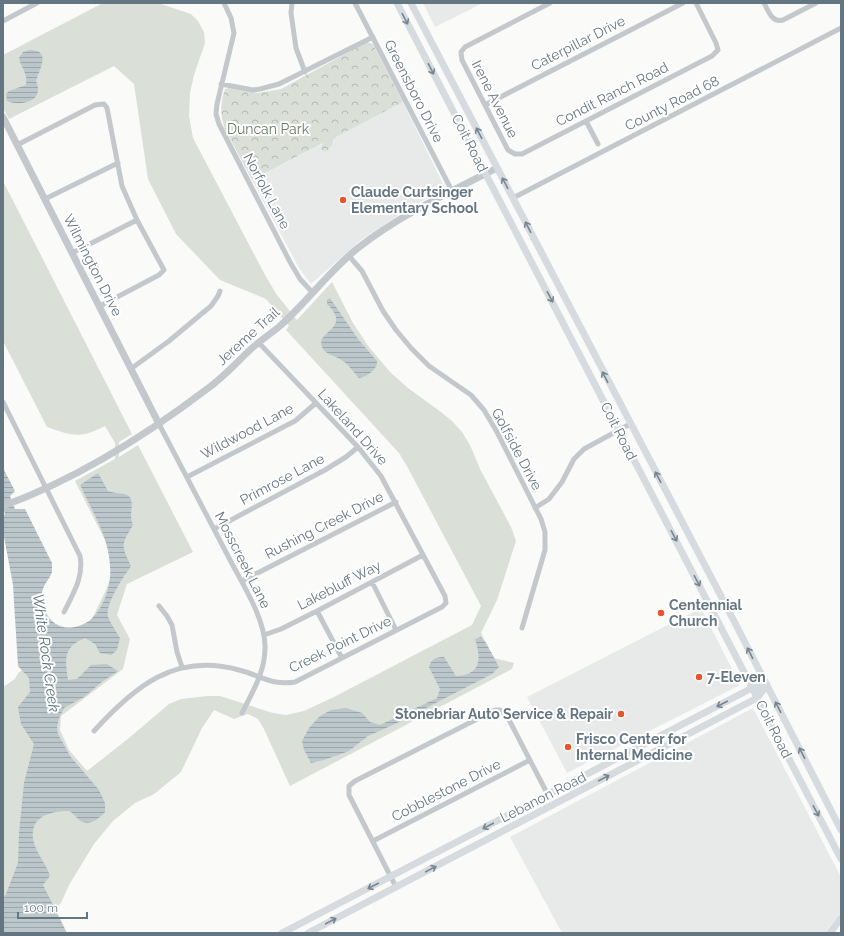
<svg xmlns="http://www.w3.org/2000/svg" width="844" height="936" viewBox="0 0 844 936" font-family="Raleway,sans-serif">
  <style>
    .built { fill: #e8e9e9 }
    .grass { fill: #dadfd7 }
    .forest { fill: url(#forest-crowns) }
    .water { fill: url(#water-rules) }
    .lines { fill: none; stroke-linecap: round; stroke-linejoin: round }
    .minor { stroke: #c3c8cc; stroke-width: 5 }
    .tertiary { stroke: #c3c8cc; stroke-width: 7 }
    .secondary { stroke: #d6dbdf; stroke-width: 7 }
    .oneway { stroke: #768591 }
    .poi-dot { fill: #e4572e; stroke: #fff; stroke-width: 1.5 }
    .labels { text-anchor: middle; dominant-baseline: central; stroke-width: 4; stroke-linejoin: round; paint-order: stroke }
    .street-label { font-size: 14px; fill: #657683; stroke: #fff }
    .park-label { font-size: 14px; fill: #687a64; stroke: #fff }
    .poi-label { font-size: 14px; font-weight: bold; fill: #657683; stroke: #fff; text-anchor: start }
    .water-label { font-size: 15px; font-style: italic; fill: #60757c; stroke: #fff }
  </style>
  <defs>
    <pattern id="forest-crowns" width="20" height="18" patternUnits="userSpaceOnUse"><rect width="20" height="18" fill="#dadfd7"/><path d="M2 6a3 3 0 1 1 6 0M12 15a3 3 0 1 1 6 0" fill="none" stroke="#b4b9b4"/></pattern>
    <pattern id="water-rules" width="6" height="5" patternUnits="userSpaceOnUse"><rect width="6" height="5" fill="#bbc7cb"/><path d="M0 2.5h6" fill="none" stroke="#9ca6aa"/></pattern>
  </defs>
  <rect width="100%" height="100%" fill="#fafaf8"/>
  <path class="built" d="M423,3H483L435,27Z
    M403,102L445,188L403,212L361,240L311,284L299,268L252,180Z
    M701,608L740,685L567,773L527,697Z
    M753,708L841,877V912L825,933H562L510,837Z"/>
  <path class="grass" d="M103,3H158L191,14L198,21L204,32L205,43L194,75L190,93L189,116L193,138L265,275L277,295L297,320L332,282L353,323L368,346L391,373L408,388L441,412L452,421L462,432L470,445L480,469L511,527L516,541L497,600L481,633L494,658L514,663L512,669L290,786L264,729L258,719L248,714L234,719L214,710L202,728L181,772L154,794L135,803L113,821L94,844L69,885L61,903L29,933H3V687L15,679L18,673L89,625L106,590L114,568L109,548L75,481L115,459V443L105,426C79,439 74,436 47,427L3,341V181L132,434L119,442V457L138,445L193,552L127,584L117,615L130,639L123,669L61,716L60,730L69,750L87,771L129,738L169,704L181,699L208,696H220L273,713L286,715L304,711L334,697L472,625L481,606L408,468L399,453L286,330L289,326L266,299L220,280L176,234L148,179L134,84L114,66L9,119L3,108V55Z"/>
  <path class="forest" d="M367,42L373,44L403,102L332,139L333,144L326,152L321,149L323,143L252,180L225,129C220,115 220,104 225,89L229,88L258,93L281,89Z"/>
  <path class="water" d="M30,50C52,50 39,70 36,81C45,101 22,107 7,101L6,94L9,91L26,85C28,73 21,68 19,58L23,52Z
    M330,298L358,339L377,361C378,369 367,377 359,378C353,372 348,363 340,359C333,355 326,355 322,347C315,331 353,329 327,304V300Z
    M3,468L15,491L10,496L15,509H25L52,563C52,566 52,570 52,572C49,581 41,586 42,597C43,615 55,631 75,627C79,626 85,624 89,621C103,610 112,585 110,566C109,537 92,511 80,485L98,473L108,491C114,493 118,493 124,494C135,496 131,508 131,516C131,519 132,522 133,525C121,545 121,545 131,566C124,576 105,604 108,616C108,620 118,634 120,638L117,650L111,655L100,653L95,644L85,638C63,647 65,659 68,680L77,679L91,665L107,664L118,671L103,681L84,697L64,708L59,718L57,727L58,734L70,756L99,790L105,803V812C99,819 89,827 79,820C76,817 73,813 69,811C51,811 30,816 33,839C35,852 46,863 50,876L43,885L67,933H3V899L6,894L18,863L19,833L24,783L34,744L21,724L18,707L30,692L29,678L18,666L13,585L3,531V517L5,514L3,507Z
    M481,637L486,643L499,667L492,674L395,724L368,736L349,751L324,760L311,763L304,750L302,741L309,728L320,716L331,710L346,708L362,713L370,722L380,725L437,698L440,689L429,667C431,659 436,657 444,657L456,676C482,675 481,658 475,639Z"/>
  <g class="lines">
    <path class="minor" d="M224,3L231,18L234,33L217,104L216,114L219,124L290,262L300,279L312,292
      M292,3L291,13L296,48L305,72
      M355,3L452,191
      M550,3L465,47L461,52L462,60L508,150L515,154H522L712,56L718,50L716,43L696,3
      M764,3C769,12 772,23 783,20L816,3
      M3,21L37,3
      M221,84L253,90L260,89L279,84L373,37
      M485,105L683,3
      M586,121L598,144
      M17,145L95,105L104,104L107,108L122,186L137,220L164,270L159,275L100,306
      M513,198L841,28
      M45,199L118,163
      M72,253L137,220
      M349,256L362,271L383,311L396,330L411,348L429,366L471,395L484,410L497,432L541,519L545,532V550L522,628
      M132,368L169,341L211,306L218,296L220,291
      M3,402L80,556C84,577 73,594 64,612
      M159,424C182,468 205,512 228,556C241,582 264,616 265,645C266,670 253,691 242,713
      M187,477L295,421L316,403
      M535,508L549,499L562,482L574,459L584,449L630,424
      M214,529L325,470L346,457L358,447
      M242,581L396,502
      M372,582L396,630
      M159,606L167,616L172,625L177,652L182,667
      M317,611L342,658
      M264,635L281,629L317,611L423,555
      M94,731C134,687 175,652 239,670C260,675 271,686 295,682L442,607L446,603L445,596L381,476L358,447L259,343
      M373,841L530,760
      M396,887L349,795V786L355,781L495,710H500L507,716L548,795"/>
    <path class="tertiary" d="M3,117L159,424
      M3,506C77,479 145,436 207,389C224,377 237,362 252,348C261,340 272,333 281,325C308,301 329,271 358,248C400,215 450,192 497,168"/>
    <path class="secondary" d="M397,3L841,859
      M411,3L734,621L841,830
      M282,933L752,688L767,685
      M308,933L757,698L767,685
      M830,933L841,918"/>
  </g>
  <defs><path id="oneway-shaft" d="M-6 0H5M1.5-3L5.5 0L1.5 3" fill="none" stroke-width="1.6" stroke-linecap="round" stroke-linejoin="round"/></defs>
  <g class="oneway">
    <use href="#oneway-shaft" transform="translate(405 19) rotate(62)"/>
    <use href="#oneway-shaft" transform="translate(431 69) rotate(63)"/>
    <use href="#oneway-shaft" transform="translate(479 133) rotate(-117)"/>
    <use href="#oneway-shaft" transform="translate(505 183) rotate(-118)"/>
    <use href="#oneway-shaft" transform="translate(528 227) rotate(-117)"/>
    <use href="#oneway-shaft" transform="translate(550 297) rotate(62)"/>
    <use href="#oneway-shaft" transform="translate(605 377) rotate(-117)"/>
    <use href="#oneway-shaft" transform="translate(658 477) rotate(-118)"/>
    <use href="#oneway-shaft" transform="translate(674 536) rotate(62)"/>
    <use href="#oneway-shaft" transform="translate(697 581) rotate(62)"/>
    <use href="#oneway-shaft" transform="translate(750 653) rotate(-117)"/>
    <use href="#oneway-shaft" transform="translate(722 704) rotate(153)"/>
    <use href="#oneway-shaft" transform="translate(778 707) rotate(-117)"/>
    <use href="#oneway-shaft" transform="translate(802 753) rotate(-117)"/>
    <use href="#oneway-shaft" transform="translate(604 778) rotate(-28)"/>
    <use href="#oneway-shaft" transform="translate(816 811) rotate(62)"/>
    <use href="#oneway-shaft" transform="translate(488 826) rotate(152)"/>
    <use href="#oneway-shaft" transform="translate(431 869) rotate(-28)"/>
    <use href="#oneway-shaft" transform="translate(373 886) rotate(153)"/>
    <use href="#oneway-shaft" transform="translate(331 921) rotate(-28)"/>
  </g>
  <g class="poi-dot">
    <circle cx="343" cy="200" r="4"/>
    <circle cx="661" cy="613" r="4"/>
    <circle cx="699" cy="677" r="4"/>
    <circle cx="621" cy="714" r="4"/>
    <circle cx="568" cy="747" r="4"/>
  </g>
  <g class="labels">
    <g class="street-label">
      <text transform="translate(578 43) rotate(-27)">Caterpillar Drive</text>
      <text transform="translate(414 91) rotate(63)">Greensboro Drive</text>
      <text transform="translate(612 94) rotate(-27)">Condit Ranch Road</text>
      <text transform="translate(495 99) rotate(63)">Irene Avenue</text>
      <text transform="translate(672 103) rotate(-27)">County Road 68</text>
      <text transform="translate(470 143) rotate(63)">Coit Road</text>
      <text transform="translate(267 191) rotate(62)">Norfolk Lane</text>
      <text transform="translate(93 265) rotate(63)">Wilmington Drive</text>
      <text transform="translate(248 336) rotate(-42)">Jereme Trail</text>
      <text transform="translate(353 427) rotate(48)">Lakeland Drive</text>
      <text transform="translate(247 431) rotate(-28)">Wildwood Lane</text>
      <text transform="translate(619 431) rotate(63)">Coit Road</text>
      <text transform="translate(517 449) rotate(62)">Golfside Drive</text>
      <text transform="translate(282 479) rotate(-28)">Primrose Lane</text>
      <text transform="translate(324 525) rotate(-27)">Rushing Creek Drive</text>
      <text transform="translate(243 560) rotate(63)">Mosscreek Lane</text>
      <text transform="translate(339 585) rotate(-27)">Lakebluff Way</text>
      <text transform="translate(340 644) rotate(-26)">Creek Point Drive</text>
      <text transform="translate(774 729) rotate(63)">Coit Road</text>
      <text transform="translate(446 790) rotate(-27)">Cobblestone Drive</text>
      <text transform="translate(543 797) rotate(-27)">Lebanon Road</text>
    </g>
    <g class="park-label">
      <text x="268" y="129">Duncan Park</text>
    </g>
    <g class="poi-label">
      <text x="351" y="192">Claude Curtsinger<tspan x="351" dy="16">Elementary School</tspan></text>
      <text x="669" y="605">Centennial<tspan x="669" dy="16">Church</tspan></text>
      <text x="707" y="677">7-Eleven</text>
      <text x="613" y="714" text-anchor="end">Stonebriar Auto Service &amp; Repair</text>
      <text x="576" y="739">Frisco Center for<tspan x="576" dy="16">Internal Medicine</tspan></text>
    </g>
    <g class="water-label">
      <text transform="translate(46 653) rotate(82)">White Rock Creek</text>
    </g>
  </g>
  <rect width="844" height="936" fill="none" stroke="#657683" stroke-width="8"/>
  <path d="M18 912v6h69v-6" fill="none" stroke="#657683" stroke-width="2"/>
  <text x="24" y="912" font-size="12" fill="#657683" stroke="#ffffff" stroke-width="3" paint-order="stroke">100 m</text>
</svg>
